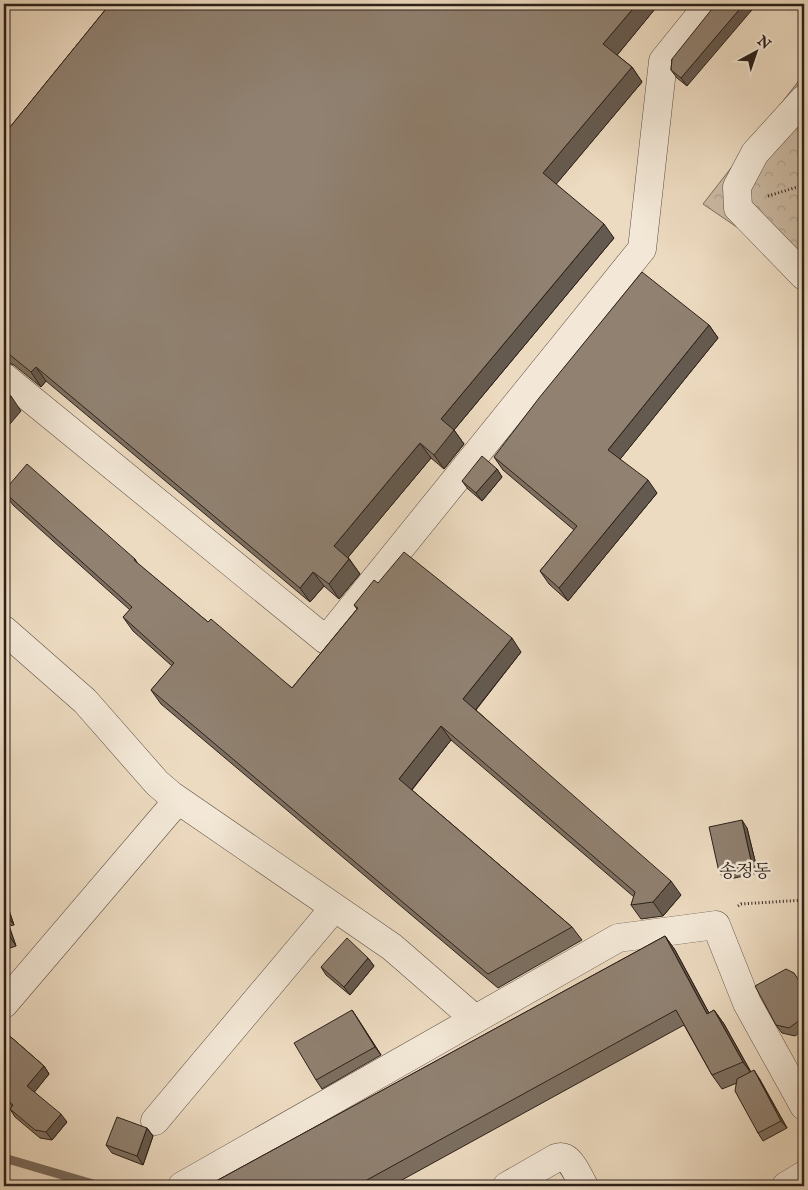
<svg xmlns="http://www.w3.org/2000/svg" width="808" height="1190" viewBox="0 0 808 1190" font-family="'IM FELL English','Noto Serif KR',serif">
  <style>
    .forest { fill: url(#forest-crowns); stroke: #7c6e60 }
    .lines { fill: none; stroke-linecap: round; stroke-linejoin: round }
    .stream { stroke: #786a5c; stroke-width: 9 }
    .minor-casing { stroke: #5c4f44; stroke-width: 29 }
    .path { stroke: #2c201a; stroke-width: 3; stroke-dasharray: 1 2.5; stroke-linecap: butt }
    .minor { stroke: #f3e8d7; stroke-width: 28 }
    .wall { fill: #7c6f61; stroke: #2c201a }
    .shaded-wall { fill: #655a4f; stroke: #2c201a }
    .building { fill: #908171; stroke: #2c201a }
    .labels { text-anchor: middle; dominant-baseline: central; stroke-width: 5; stroke-linejoin: round; paint-order: stroke }
    .quarter-label { font-size: 18px; fill: #2c201a; stroke: #f3e8d7 }
  </style>
  <defs>
    <pattern id="forest-crowns" width="20" height="18" patternUnits="userSpaceOnUse" patternTransform="scale(1.25)"><rect width="20" height="18" fill="#ccbba5"/><path d="M2 6a3 3 0 1 1 6 0M12 15a3 3 0 1 1 6 0" fill="none" stroke="#afa08d"/></pattern>
  </defs>
  <rect width="100%" height="100%" fill="#eddbc1"/>
  <filter id="stains"><feTurbulence type="fractalNoise" baseFrequency=".004" numOctaves="4"/><feColorMatrix values="0 0 0 0 .2 0 0 0 0 .09 0 0 0 0 .02 0 0 0 .5 -.17"/></filter>
  <radialGradient id="worn" r=".72"><stop offset=".6" stop-color="#630" stop-opacity="0"/><stop offset="1" stop-color="#630" stop-opacity=".3"/></radialGradient>
  <path class="forest" d="M804,74V273L703,204Z"/>
  <g class="lines">
    <path class="stream" d="M4,1158L100,1186"/>
    <defs>
      <path id="minor" d="M804,99L755,153L737,187L738,208L804,276
        M4,377L326,640L642,249L663,61L709,4
        M4,630L85,701L157,783L171,795L392,947L475,1019
        M4,1004L178,800
        M155,1121L334,908
        M182,1186L618,938L716,925L747,1003L804,1106
        M507,1186L556,1158C559,1157 561,1156 565,1158C572,1161 580,1179 584,1186
        M786,1186L804,1175"/>
    </defs>
    <use href="#minor" class="minor-casing"/>
    <path class="path" d="M768,196L804,185
      M738,906L741,904L804,900"/>
    <use href="#minor" class="minor"/>
  </g>
  <path class="wall" d="M110,4H659L617,55L632,67L642,82L556,184L614,238L454,430L464,444L444,469L431,458L348,557L360,574L339,599L324,586L310,602L46,381L41,387L14,365L7,362H4V134L6,132Z
    M672,59L687,86L677,78L671,70Z
    M709,325L718,338L620,459L657,493L568,601L549,584L540,571L574,530L503,470L494,457Z
    M497,469L502,477L482,501L468,489L462,481Z
    M4,492L135,559L138,564L208,622L292,688L357,609L354,605L378,583L521,652L476,710L681,895L663,916L641,919L631,905L634,897L451,740L412,790L572,927L582,940L498,988L161,704L151,690L172,666L133,631L123,617L130,610L13,505Z
    M747,828L758,873L725,880L719,872Z
    M4,896L14,925L9,926L16,946L4,950Z
    M665,936L675,950L709,1013L714,1010L724,1024L751,1072L759,1078L787,1128L763,1141L758,1133L737,1083L722,1089L712,1075L684,1025L391,1186H207Z
    M368,958L374,966L350,995L326,975L321,967Z
    M804,988V1029L795,1036L782,1033L776,1025Z
    M352,1010L381,1055L322,1089L316,1080Z
    M4,1031L44,1066L49,1074L34,1092L67,1122L52,1140L40,1138L15,1117L10,1109L12,1106L4,1100Z
    M147,1128L153,1136L143,1165L112,1153L106,1145Z"/>
  <path class="shaded-wall" d="M637,4H659L614,59L603,44Z
    M744,4H757L687,86L681,78Z
    M632,67L642,82L553,188L543,173Z
    M604,224L614,238L454,430L464,444L444,469L434,455L441,419Z
    M709,325L718,338L617,463L608,450Z
    M36,367L46,381L41,387L31,372Z
    M11,396L21,411L4,431V405Z
    M420,443L431,458L345,561L334,546Z
    M497,469L502,477L482,501L476,493Z
    M648,480L657,493L568,601L559,588Z
    M349,559L360,574L339,599L329,584Z
    M313,572L324,586L310,602L300,588Z
    M512,638L521,652L473,713L463,699Z
    M441,726L451,740L409,793L399,779Z
    M742,820L747,828L758,873L752,865Z
    M671,881L681,895L663,916L653,902Z
    M4,896L14,925L8,917L4,905Z
    M4,919L9,926L16,946L10,937Z
    M665,936L675,950L717,1028L707,1014Z
    M368,958L374,966L350,995L344,987Z
    M352,1010L358,1019L381,1055L375,1047Z
    M714,1010L724,1024L753,1076L743,1062Z
    M44,1066L49,1074L33,1094L27,1086Z
    M754,1070L759,1078L787,1128L781,1121Z
    M61,1114L67,1122L52,1140L46,1132Z
    M147,1128L153,1136L143,1165L137,1156Z"/>
  <path class="building" d="M110,4H637L603,44L632,67L543,173L604,224L441,419L454,430L434,455L420,443L334,546L349,559L329,584L313,572L300,588L36,367L31,372L4,350V134L6,132Z
    M716,4H744L681,78L671,70L672,59Z
    M642,272L709,325L608,450L648,480L559,588L540,571L577,526L494,457L539,398Z
    M4,391L11,396L4,405Z
    M482,456L497,469L476,493L462,481Z
    M27,464L135,559L134,560L208,622L211,619L292,688L358,608L354,605L374,580L378,583L404,552L512,638L463,699L671,881L653,902L631,905L635,892L441,726L399,779L572,927L488,974L151,690L174,663L123,617L132,607L4,492V491Z
    M742,820L752,865L719,872L709,827Z
    M4,905L8,917L4,918Z
    M4,919L10,937L4,940Z
    M665,936L707,1014L714,1010L743,1062L712,1075L676,1010L356,1186H207Z
    M347,938L368,958L344,987L321,967Z
    M786,969L794,973L804,988V1017L789,1028L776,1025L755,986Z
    M352,1010L375,1047L316,1080L294,1043Z
    M4,1031L44,1066L27,1086L61,1114L46,1132L35,1130L10,1109L13,1105L4,1097Z
    M754,1070L781,1121L758,1133L735,1091L737,1079Z
    M117,1117L147,1128L137,1156L106,1145Z
    M4,1181L19,1186H4Z"/>
  <g class="labels">
    <g class="quarter-label">
      <text x="745" y="872">송정동</text>
    </g>
  </g>
  <rect width="808" height="1190" fill="none" stroke="#eddbc1" stroke-width="20"/>
  <rect x="5" y="5" width="798" height="1180" fill="none" stroke="#2c201a" stroke-width="2.5"/>
  <rect x="10" y="10" width="788" height="1170" fill="none" stroke="#2c201a"/>
  <g transform="translate(756 52) rotate(40)" stroke="#f3e8d7" stroke-width="4" paint-order="stroke">
  <path d="M0-4L9 19L0 12L-9 19Z" fill="#2c201a"/>
  <text y="-8" font-size="14" font-weight="bold" text-anchor="middle" fill="#2c201a">N</text>
  </g>
  <rect width="100%" height="100%" filter="url(#stains)"/>
  <rect width="100%" height="100%" fill="url(#worn)"/>
</svg>
